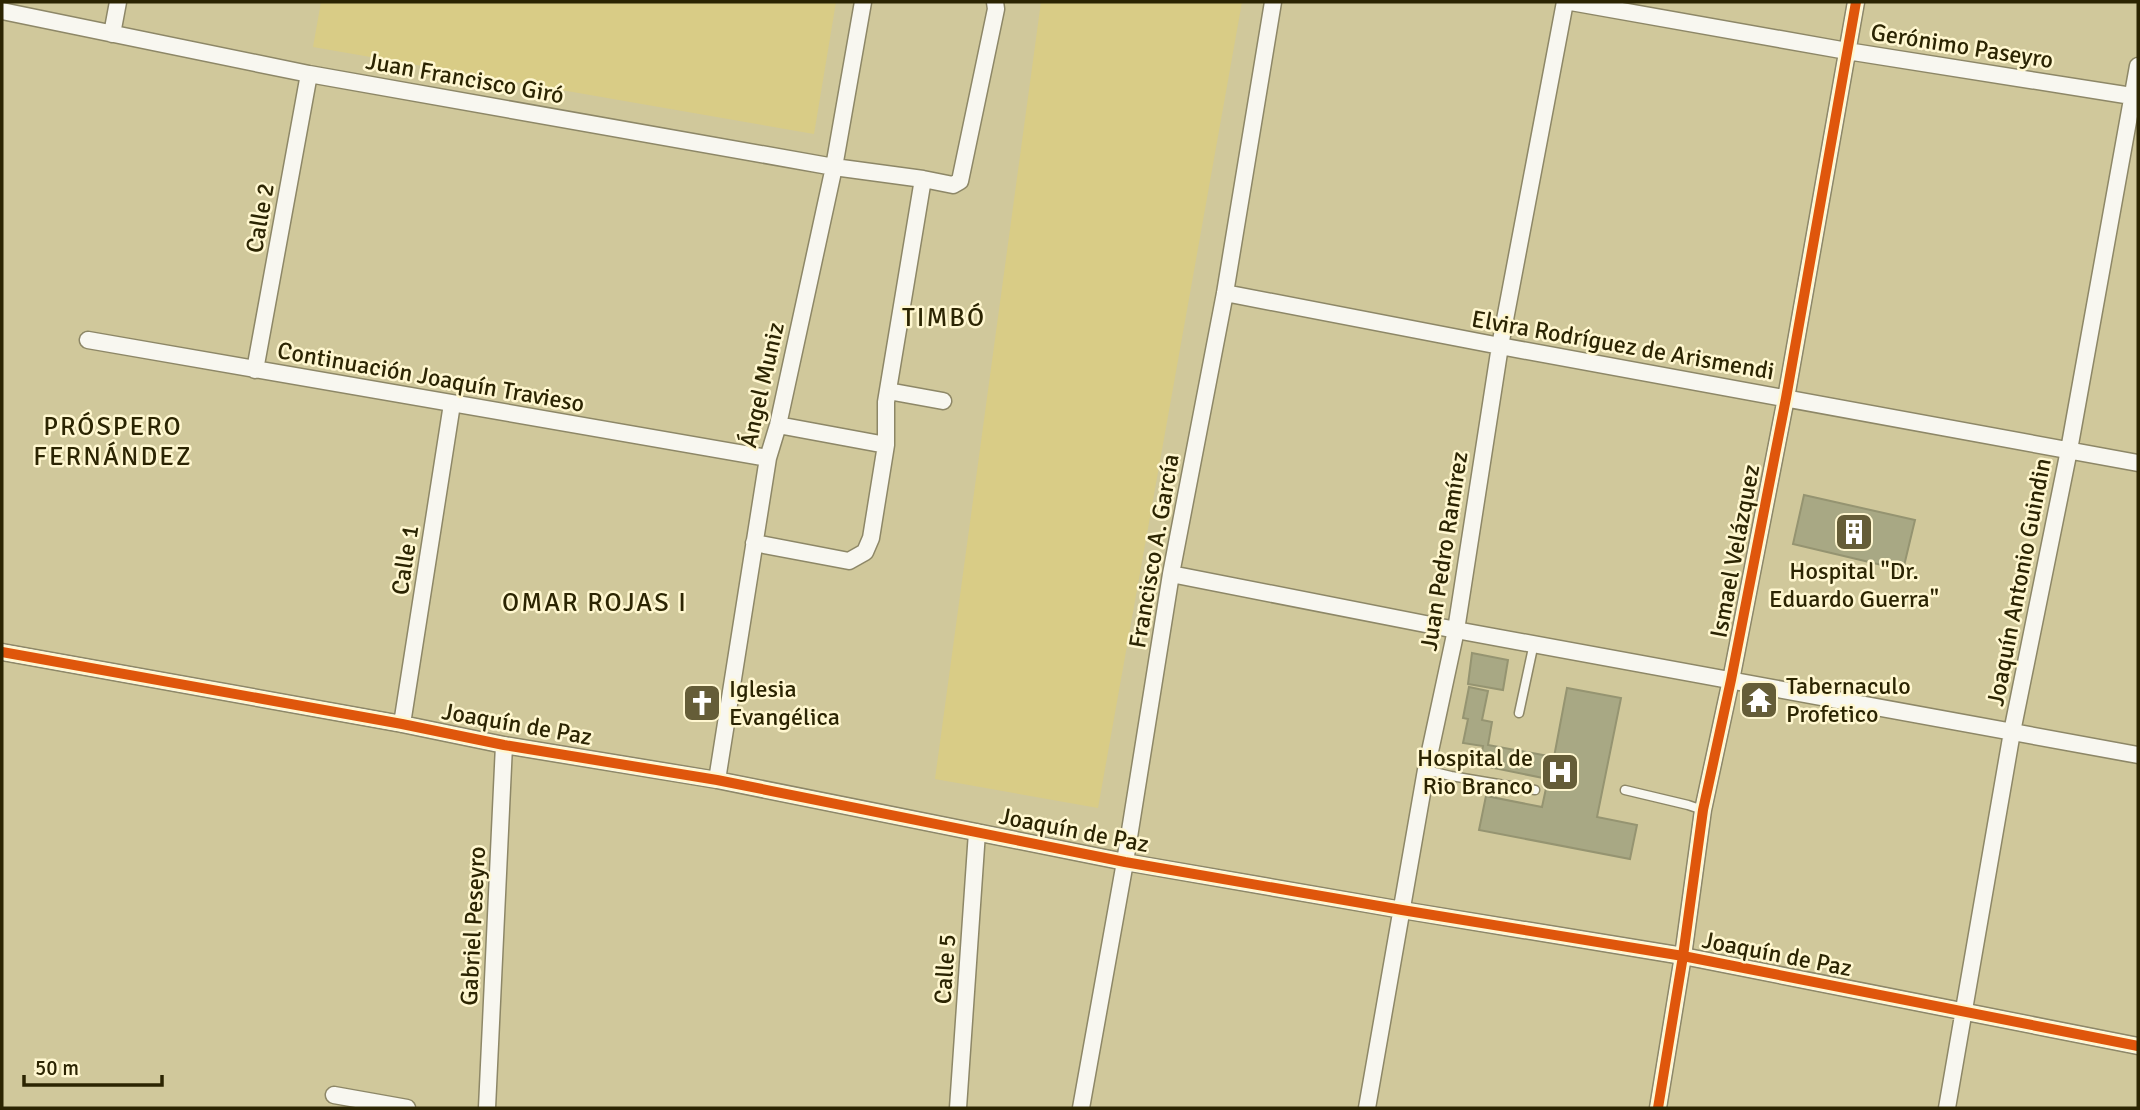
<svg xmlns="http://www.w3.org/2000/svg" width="2140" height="1110" viewBox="0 0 2140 1110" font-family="Signika,sans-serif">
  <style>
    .built { fill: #d9cc86 }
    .building { fill: #a8a884; stroke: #959471; stroke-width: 2 }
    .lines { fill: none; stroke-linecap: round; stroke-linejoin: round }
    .lane-casing { stroke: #8d8767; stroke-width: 11 }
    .street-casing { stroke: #8d8767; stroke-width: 19 }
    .lane { stroke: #f8f7f0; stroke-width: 8 }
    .street { stroke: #f8f7f0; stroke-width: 16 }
    .cycleway-casing { stroke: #fff7d0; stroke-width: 15 }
    .cycleway { stroke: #df560c; stroke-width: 10 }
    .labels { text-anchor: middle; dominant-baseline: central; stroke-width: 5; stroke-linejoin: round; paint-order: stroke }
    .street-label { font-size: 24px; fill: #2b2402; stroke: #fff7d0 }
    .poi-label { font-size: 24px; fill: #2b2402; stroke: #fff7d0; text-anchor: start }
    .neighbourhood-label { font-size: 26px; letter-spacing: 2px; fill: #2b2402; stroke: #fff7d0 }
  </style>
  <rect width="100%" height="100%" fill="#d0c89b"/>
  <path class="built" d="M321,2H836L814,134L313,47Z
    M1041,2H1242L1098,808L935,779Z"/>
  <path class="building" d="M1804,495L1915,520L1903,570L1793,544Z
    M1472,653L1508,660L1503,690L1468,684Z
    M1469,687L1488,691L1482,720L1492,722L1488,745L1554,757L1567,688L1621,698L1597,817L1637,825L1630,859L1479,830L1486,796L1542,807L1548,779L1479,765L1483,746L1463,743L1468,719L1463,718Z"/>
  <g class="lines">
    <defs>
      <path id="lane" d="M1519,713L1534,643
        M1426,770L1451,776L1535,790
        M1625,790L1688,805L1703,810"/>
      <path id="street" d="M1571,2L1847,51L2138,97
        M2,11L309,74L834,167L923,179
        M112,34L118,2
        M1225,293L1500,346L2138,463
        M88,340L768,458
        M255,370L309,74
        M888,391L943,401
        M778,425L886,445
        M754,543L849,561L865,552L871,538L886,445V402L923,179L953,185L960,181L996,9L995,2
        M1171,574L1456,630L2138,755
        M2,652L402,724L504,745L717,780L1125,862L1402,910L1683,956L2138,1046
        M402,724L452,404
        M717,780L768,458L778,425L834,167L863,2
        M334,1095L407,1108
        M487,1108L504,745
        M958,1108L977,832
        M1081,1108L1125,862L1171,574L1225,293L1273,2
        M1367,1108L1426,770L1456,630L1500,346L1565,2
        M1658,1108L1683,956L1703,810L1731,680L1786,398L1856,2
        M1947,1108L2012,732L2069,450L2138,66"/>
    </defs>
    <use href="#lane" class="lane-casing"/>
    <use href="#street" class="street-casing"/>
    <use href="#lane" class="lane"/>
    <use href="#street" class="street"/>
    <defs>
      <path id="cycleway" d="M2,652L402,724L504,745L717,780L1125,862L1402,910L1683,956L2138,1046
        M1658,1108L1683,956L1703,810L1731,680L1786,398L1856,2"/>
    </defs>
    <use href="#cycleway" class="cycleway-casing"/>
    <use href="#cycleway" class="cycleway"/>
  </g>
  <defs>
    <symbol id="building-square" viewBox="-11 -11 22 22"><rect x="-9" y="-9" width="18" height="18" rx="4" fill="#655d38" stroke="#fff7d0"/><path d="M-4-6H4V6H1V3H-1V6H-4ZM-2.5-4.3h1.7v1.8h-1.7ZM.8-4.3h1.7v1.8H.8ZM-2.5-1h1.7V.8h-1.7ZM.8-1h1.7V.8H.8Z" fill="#fff"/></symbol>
    <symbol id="temple-square" viewBox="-11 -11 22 22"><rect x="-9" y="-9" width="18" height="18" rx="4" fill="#655d38" stroke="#fff7d0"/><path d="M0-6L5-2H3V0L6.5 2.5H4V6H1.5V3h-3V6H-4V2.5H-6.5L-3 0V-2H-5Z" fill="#fff"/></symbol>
    <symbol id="church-square" viewBox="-11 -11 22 22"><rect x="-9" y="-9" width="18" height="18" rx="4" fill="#655d38" stroke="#fff7d0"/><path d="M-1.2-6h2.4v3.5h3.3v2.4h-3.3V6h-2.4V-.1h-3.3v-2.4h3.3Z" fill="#fff"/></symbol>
    <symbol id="hospital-square" viewBox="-11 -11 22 22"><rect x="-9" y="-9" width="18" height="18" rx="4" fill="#655d38" stroke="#fff7d0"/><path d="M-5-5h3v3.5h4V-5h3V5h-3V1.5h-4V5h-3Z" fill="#fff"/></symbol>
  </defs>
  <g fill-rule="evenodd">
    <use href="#building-square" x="1832" y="510" width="44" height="44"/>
    <use href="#temple-square" x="1737" y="678" width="44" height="44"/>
    <use href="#church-square" x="680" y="681" width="44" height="44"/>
    <use href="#hospital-square" x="1538" y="750" width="44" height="44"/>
  </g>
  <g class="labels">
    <g class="street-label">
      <text transform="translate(1962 46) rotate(9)">Gerónimo Paseyro</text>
      <text transform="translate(465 78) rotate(10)">Juan Francisco Giró</text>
      <text transform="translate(260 218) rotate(-80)">Calle 2</text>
      <text transform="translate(1623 345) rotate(10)">Elvira Rodríguez de Arismendi</text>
      <text transform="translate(431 377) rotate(10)">Continuación Joaquín Travieso</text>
      <text transform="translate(762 385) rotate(-77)">Ángel Muniz</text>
      <text transform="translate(1154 551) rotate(-80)">Francisco A. García</text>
      <text transform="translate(1444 551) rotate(-81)">Juan Pedro Ramírez</text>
      <text transform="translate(1735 551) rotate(-79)">Ismael Velázquez</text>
      <text transform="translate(405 560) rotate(-81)">Calle 1</text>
      <text transform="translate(2019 582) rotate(-79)">Joaquín Antonio Guindin</text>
      <text transform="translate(517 724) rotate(10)">Joaquín de Paz</text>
      <text transform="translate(1074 830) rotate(11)">Joaquín de Paz</text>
      <text transform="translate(473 926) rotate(-87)">Gabriel Peseyro</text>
      <text transform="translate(1777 954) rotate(11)">Joaquín de Paz</text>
      <text transform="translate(945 969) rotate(-86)">Calle 5</text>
    </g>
    <g class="poi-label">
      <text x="1854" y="571" text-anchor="middle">Hospital "Dr.<tspan x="1854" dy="28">Eduardo Guerra"</tspan></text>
      <text x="1786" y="686">Tabernaculo<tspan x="1786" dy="28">Profetico</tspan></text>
      <text x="729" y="689">Iglesia<tspan x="729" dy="28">Evangélica</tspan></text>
      <text x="1533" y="758" text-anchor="end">Hospital de<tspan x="1533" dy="28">Rio Branco</tspan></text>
    </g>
    <g class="neighbourhood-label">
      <text x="944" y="318">TIMBÓ</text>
      <text x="113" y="427">PRÓSPERO<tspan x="113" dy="30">FERNÁNDEZ</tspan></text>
      <text x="595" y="603">OMAR ROJAS I</text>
    </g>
  </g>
  <rect width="2140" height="1110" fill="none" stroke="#2b2402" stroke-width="7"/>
  <path d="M24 1075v10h138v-10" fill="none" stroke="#2b2402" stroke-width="3.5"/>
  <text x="35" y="1075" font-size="21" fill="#2b2402" stroke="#fff7d0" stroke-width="5" paint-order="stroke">50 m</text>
</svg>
